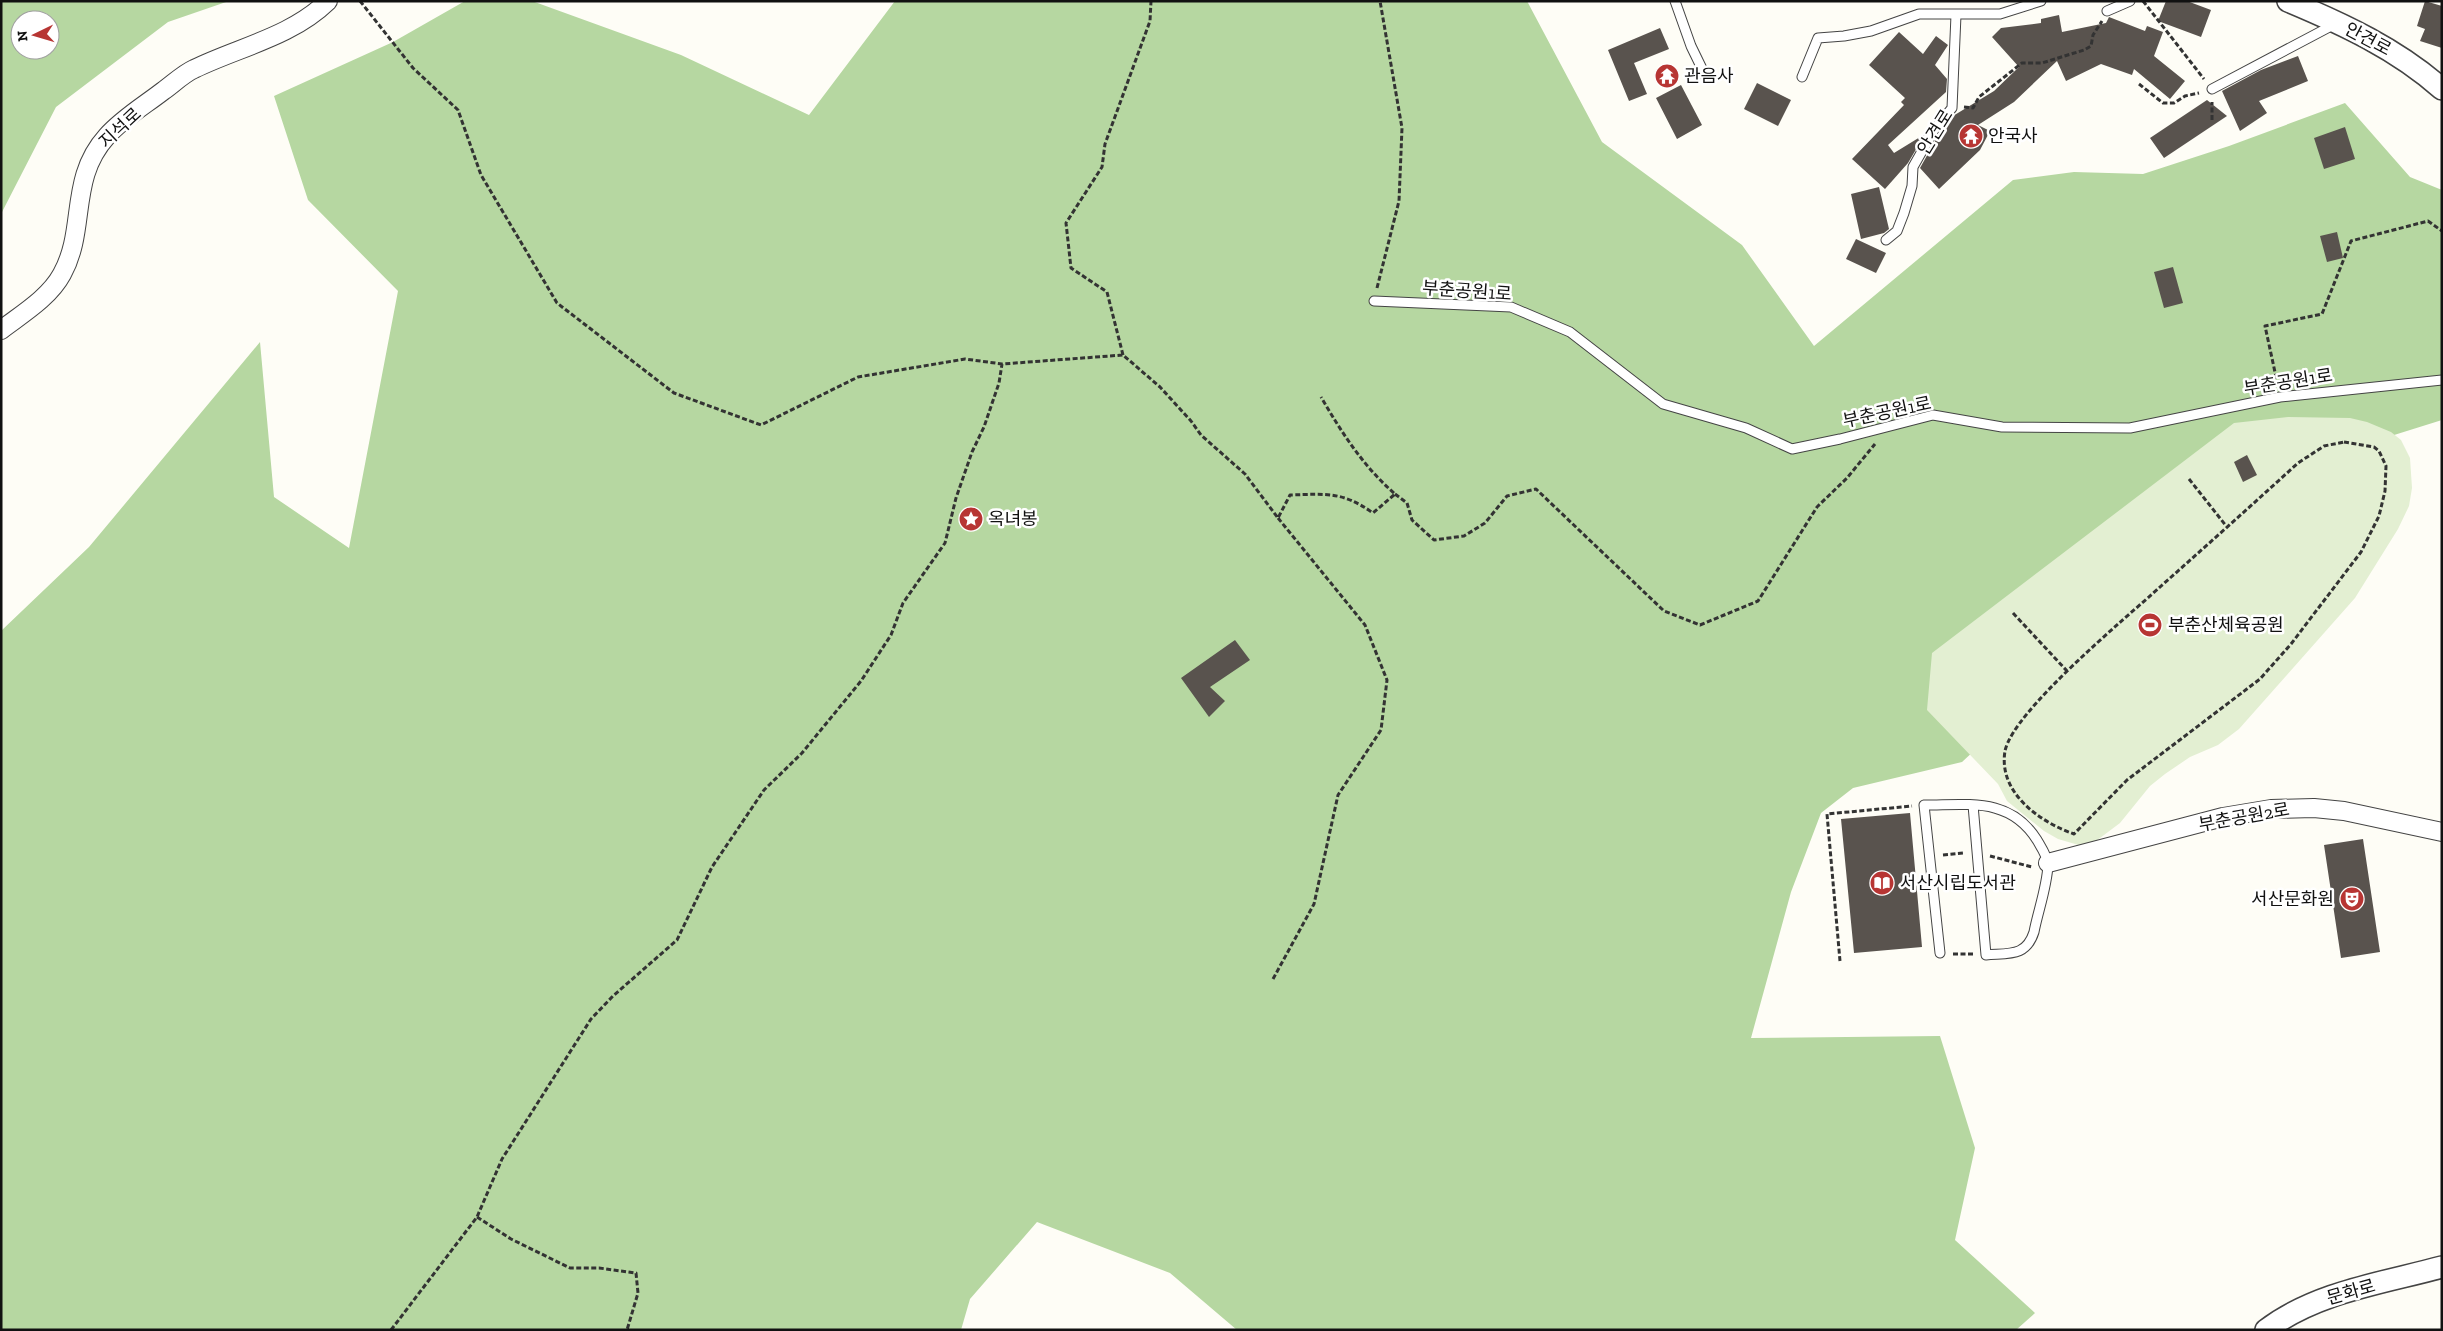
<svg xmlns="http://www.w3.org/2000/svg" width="2443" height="1331" viewBox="0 0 2443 1331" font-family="'Zilla Slab','Noto Sans KR',serif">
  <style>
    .forest { fill: #b6d7a1; fill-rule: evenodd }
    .pitch { fill: #e3efd2 }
    .building { fill: #59534e }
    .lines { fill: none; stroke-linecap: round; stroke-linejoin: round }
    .service-casing { stroke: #444; stroke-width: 11 }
    .minor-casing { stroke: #444; stroke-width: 20 }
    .tertiary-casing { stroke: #444; stroke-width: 24 }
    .path { stroke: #333; stroke-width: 3; stroke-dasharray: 5 2.5; stroke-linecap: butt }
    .service { stroke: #fff; stroke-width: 9 }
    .minor { stroke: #fff; stroke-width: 18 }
    .tertiary { stroke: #fff; stroke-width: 21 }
    .labels { text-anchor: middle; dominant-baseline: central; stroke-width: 5; stroke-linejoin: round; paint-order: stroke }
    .street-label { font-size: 18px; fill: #111; stroke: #fff }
    .poi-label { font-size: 18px; fill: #111; stroke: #fff; text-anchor: start }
  </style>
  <rect width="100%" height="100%" fill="#fefdf6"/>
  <path class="forest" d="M1,1H229L168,22L56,107L1,214ZM20,20H50V50H20Z
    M465,1H532L681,55L809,115L895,1H1527L1602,142L1742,245L1814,346L2013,180L2074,172L2143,174L2229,146L2345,103L2410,177L2442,190V420L2327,456L2181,559L1962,762L1853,788L1821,813L1791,892L1751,1038L1940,1036L1975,1148L1955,1240L2035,1313L2016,1330H1237L1170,1273L1037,1222L970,1299L961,1330H1V631L89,547L260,342L274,497L349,548L398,291L308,200L274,96L393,42Z"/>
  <path class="pitch" d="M2288,417L2350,418L2367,422L2391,432L2401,440L2410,458L2412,488L2409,506L2398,529L2355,598L2239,729L2218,745L2190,757L2165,774L2150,786L2120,823L2096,841L2082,846L2058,839L2044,831L2007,801L1998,784L1927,710L1932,653L2234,423Z"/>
  <path class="building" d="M2166,1H2187L2211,10L2201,37L2158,21Z
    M2425,1L2442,6V48L2420,41L2425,29L2417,26Z
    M2059,15L2062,32L2106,23L2109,17L2145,31L2147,26L2163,32L2154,56L2185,81L2170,99L2134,69L2132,75L2101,64L2066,81L2057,61L2014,102L1978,125L1990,131L1980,150L1939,189L1920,168L1939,134L1953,116L1994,91L2019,67L1992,37L2001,28L2041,23V19Z
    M1660,28L1669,49L1634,63L1647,94L1629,101L1608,50Z
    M1899,32L1923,54L1936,36L1948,45L1935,65L1947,79L1946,92L1888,145L1894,153L1925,134L1908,163L1885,189L1852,159L1904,105L1901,102L1905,98L1869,65Z
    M2298,56L2308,81L2259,101L2267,113L2240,131L2222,91L2261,70Z
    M1757,83L1791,100L1778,126L1744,109Z
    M1681,85L1702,125L1677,139L1656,98Z
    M2207,100L2227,116L2164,158L2150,138Z
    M2345,127L2355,159L2324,169L2314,138Z
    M1879,187L1889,229L1884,233L1861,239L1851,194Z
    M2337,232L2343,258L2327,262L2320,236Z
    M1856,239L1886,253L1876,273L1846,259Z
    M2173,267L2183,303L2164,308L2154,272Z
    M2247,455L2257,475L2243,482L2234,462Z
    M1235,640L1250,660L1210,687L1225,701L1209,717L1181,678Z
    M1910,813L1922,947L1854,953L1841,819Z
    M2363,839L2380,952L2341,958L2324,845Z"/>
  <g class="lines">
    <defs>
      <path id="service" d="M1675,1L1691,46L1707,79
        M2107,11L2130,1
        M1802,77L1818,38L1844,36L1871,31L1919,14H2000L2041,1
        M2212,89L2335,24
        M1886,240L1897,231L1904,213L1912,186L1913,167L1934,130L1952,108L1956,15
        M1374,301L1511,307L1570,332L1663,404L1746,428L1792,449L1840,439L1933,415L2002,427L2130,428L2280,397L2442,380
        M1940,953L1924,805C1969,805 2010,797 2037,840C2041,847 2048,857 2048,865C2047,887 2038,911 2034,932C2026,957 2009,953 1986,955L1973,805"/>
      <path id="minor" d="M1,330C22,314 49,298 62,274C87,229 68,179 107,136C123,118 145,105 163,91C173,84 183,74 194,69C239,47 291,37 328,1
        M2048,863L2223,817L2271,809L2314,808L2344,811L2442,832"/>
      <path id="tertiary" d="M2288,1C2343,24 2397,49 2442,89
        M2266,1330C2316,1292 2383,1283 2442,1267"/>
    </defs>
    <use href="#service" class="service-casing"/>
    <use href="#minor" class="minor-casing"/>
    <use href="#tertiary" class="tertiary-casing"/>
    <path class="path" d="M360,1L413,68L458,110L481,175L557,303L674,393L761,425L858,377L965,359L1002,364L1123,355L1160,387L1191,421L1201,435L1245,474L1278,518L1290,495C1326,494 1342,491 1373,513L1395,494C1363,466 1342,433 1321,397
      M2143,1L2204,79
      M2139,84L2163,103H2174L2185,96L2199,93
      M1964,107L1973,108L1979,97L2022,63H2042L2084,50L2091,46L2093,35L2102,21
      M2212,120V102
      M1377,288L1399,201L1402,128L1380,1
      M1123,355L1107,292L1071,268L1066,223L1102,167L1105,144L1150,21L1151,1
      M2278,386L2265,326L2322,314L2351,241L2428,221L2442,231
      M2344,442L2374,447L2379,451L2386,466L2385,491L2379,516L2361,552L2291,644L2260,679L2127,780L2074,834C2040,822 1998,793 2005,751C2013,711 2126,618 2160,587C2206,546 2252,505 2298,463L2324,446Z
      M2189,479L2227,527
      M1395,494L1407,503L1412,520L1434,540L1464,536L1485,523L1507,496L1536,489L1664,611L1700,625L1758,601L1817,507L1847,478L1875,444
      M2013,613L2067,671
      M1943,855L1964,853
      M1990,856L2032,867
      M1953,954H1974
      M1840,961L1827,814L1912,806
      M1273,979L1314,904L1338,795L1381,730L1387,680L1365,625L1278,518
      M477,1217L511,1239L570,1268H599L636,1273L638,1293L627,1330
      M391,1330L477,1217L502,1159L591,1019L613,996L677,940L712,867L764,790L802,753L861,681L891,635L903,603L945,543L956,498L972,452L984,427L999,383L1002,364"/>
    <use href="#service" class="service"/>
    <use href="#minor" class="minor"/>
    <use href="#tertiary" class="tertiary"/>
  </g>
  <defs>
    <symbol id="temple-disc" viewBox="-11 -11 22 22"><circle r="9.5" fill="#b73533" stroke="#fff"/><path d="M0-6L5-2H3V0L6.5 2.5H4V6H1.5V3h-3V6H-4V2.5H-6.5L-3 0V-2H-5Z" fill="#fff"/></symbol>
    <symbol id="sight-disc" viewBox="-11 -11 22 22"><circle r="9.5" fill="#b73533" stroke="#fff"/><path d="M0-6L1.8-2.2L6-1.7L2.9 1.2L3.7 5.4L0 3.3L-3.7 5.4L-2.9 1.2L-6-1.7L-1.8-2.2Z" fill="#fff"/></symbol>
    <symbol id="stadium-disc" viewBox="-11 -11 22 22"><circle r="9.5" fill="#b73533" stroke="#fff"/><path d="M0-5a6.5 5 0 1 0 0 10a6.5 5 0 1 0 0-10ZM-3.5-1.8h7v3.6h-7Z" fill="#fff"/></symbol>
    <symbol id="library-disc" viewBox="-11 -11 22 22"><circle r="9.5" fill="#b73533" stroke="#fff"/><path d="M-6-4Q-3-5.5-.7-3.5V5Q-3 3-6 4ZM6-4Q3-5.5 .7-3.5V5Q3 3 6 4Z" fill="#fff"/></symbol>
    <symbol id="theatre-disc" viewBox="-11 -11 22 22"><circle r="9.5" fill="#b73533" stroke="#fff"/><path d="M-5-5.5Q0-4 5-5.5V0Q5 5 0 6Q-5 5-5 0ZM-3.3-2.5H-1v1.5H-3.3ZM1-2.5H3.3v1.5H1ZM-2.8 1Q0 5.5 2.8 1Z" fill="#fff"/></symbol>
  </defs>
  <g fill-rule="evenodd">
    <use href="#temple-disc" x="1653" y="62" width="28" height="28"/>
    <use href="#temple-disc" x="1957" y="122" width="28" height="28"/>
    <use href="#sight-disc" x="957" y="505" width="28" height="28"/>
    <use href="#stadium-disc" x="2136" y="611" width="28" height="28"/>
    <use href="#library-disc" x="1868" y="869" width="28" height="28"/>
    <use href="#theatre-disc" x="2338" y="885" width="28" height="28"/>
  </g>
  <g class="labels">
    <g class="street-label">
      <text transform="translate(2368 39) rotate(28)">안견로</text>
      <text transform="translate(120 128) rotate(-43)">지석로</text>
      <text transform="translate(1935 132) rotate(-58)">안견로</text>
      <text transform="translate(1467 291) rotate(4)">부춘공원1로</text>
      <text transform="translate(2288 382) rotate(-9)">부춘공원1로</text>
      <text transform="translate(1887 412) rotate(-12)">부춘공원1로</text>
      <text transform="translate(2244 817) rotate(-10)">부춘공원2로</text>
      <text transform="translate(2351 1292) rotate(-16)">문화로</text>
    </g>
    <g class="poi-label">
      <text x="1684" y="76">관음사</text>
      <text x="1988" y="136">안국사</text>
      <text x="988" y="519">옥녀봉</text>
      <text x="2168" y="625">부춘산체육공원</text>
      <text x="1900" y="883">서산시립도서관</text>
      <text x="2334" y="899" text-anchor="end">서산문화원</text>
    </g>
  </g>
  <rect width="2443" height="1331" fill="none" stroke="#111111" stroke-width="5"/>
  <g transform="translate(35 35) rotate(265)"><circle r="24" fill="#ffffff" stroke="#a0a0a0"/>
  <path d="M0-4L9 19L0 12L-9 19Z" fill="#b73533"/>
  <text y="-8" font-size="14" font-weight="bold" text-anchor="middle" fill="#111111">N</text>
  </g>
</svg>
